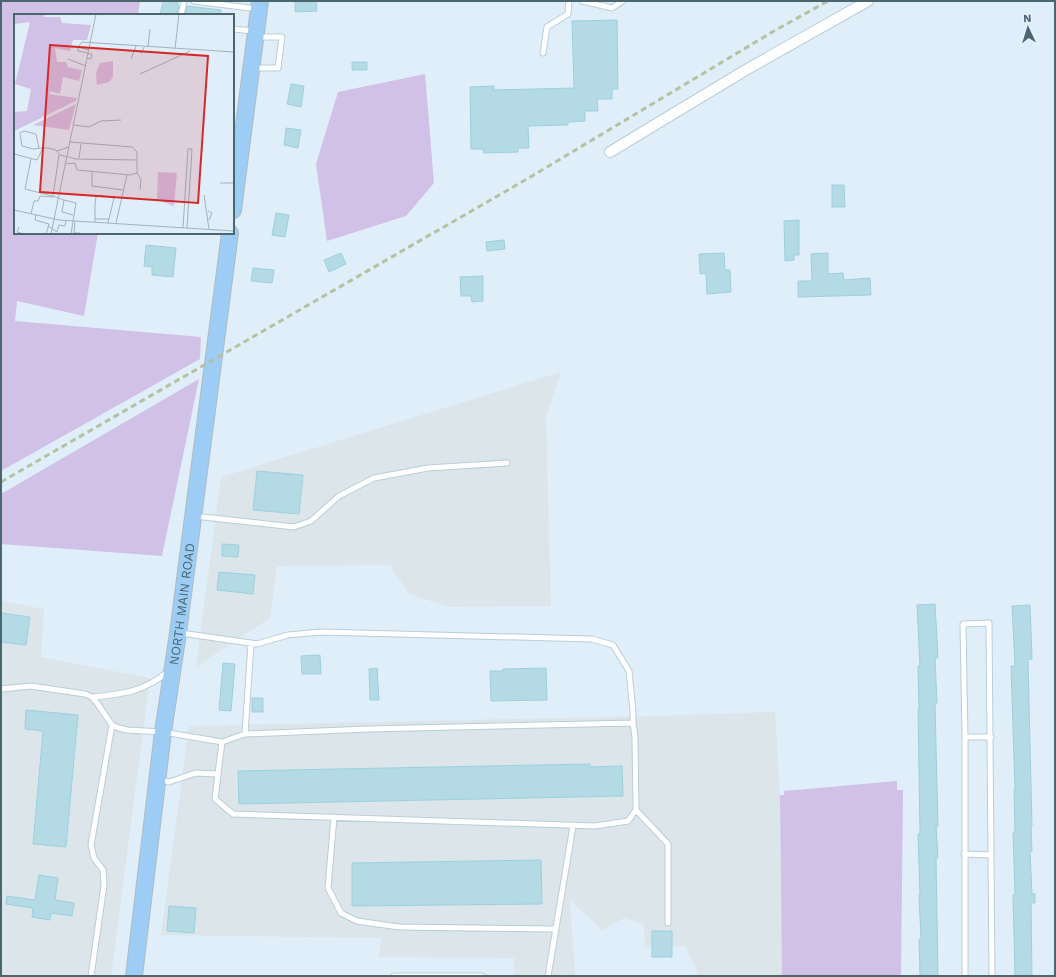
<svg xmlns="http://www.w3.org/2000/svg" width="1056" height="977" viewBox="0 0 1056 977" font-family="'Work Sans',sans-serif">
  <style>
    .industrial { fill: #dce5e9 }
    .green { fill: #d1c1e6 }
    .building { fill: #b3dae5; stroke: #9cd0df }
    .lines { fill: none; stroke-linecap: round; stroke-linejoin: round }
    .lane-casing { stroke: #b8ced8; stroke-width: 7 }
    .street-casing { stroke: #b8ced8; stroke-width: 12 }
    .primary-casing { stroke: #afbcc0; stroke-width: 18 }
    .lane { stroke: #fff; stroke-width: 5 }
    .street { stroke: #fff; stroke-width: 10 }
    .primary { stroke: #9dccf5; stroke-width: 16 }
    .rail { stroke: #b5c1a1; stroke-width: 3; stroke-dasharray: 6 4; stroke-linecap: butt }
    .labels { text-anchor: middle; dominant-baseline: central; stroke-width: 3.5; stroke-linejoin: round; paint-order: stroke }
    .street-label { font-size: 13px; fill: #4a676f; stroke: #e6f3fd }
    .inset-road { fill: none; stroke: #a0b4be; stroke-width: 1 }
    .view { fill: #d62828; fill-opacity: 0.15; stroke: #d62828; stroke-width: 2 }
    .inset-edge { fill: none; stroke: #4a676f; stroke-width: 2 }
  </style>
  <rect width="100%" height="100%" fill="#e0eefa"/>
  <path class="industrial" d="M561,372L546,417L551,606L449,607L409,594L390,565L277,566L270,618L196,667L221,477Z
    M1,601L44,609L41,657L150,678L111,976H1Z
    M775,712L780,795L782,976H699L685,946L645,947L644,924L624,918L602,930L570,900L575,976H515L514,958L379,957L381,938L161,935L189,726L655,716Z"/>
  <path class="green" d="M1,1H140L138,15H15V233H98L84,316L17,301L15,321L201,337L200,359L1,471Z
    M425,74L434,183L406,216L327,241L316,164L338,92Z
    M199,379L162,556L1,544V494Z
    M897,781V790H903L901,976H782L780,795H784V791Z"/>
  <path class="building" d="M163,1H178L177,5H179L177,15H160Z
    M295,1H316L317,11L295,12Z
    M187,6L221,10V15H185Z
    M617,20L618,89H612V99H597L598,111H585V121L568,122V125L528,126L529,148H518V152L484,153L483,149H471L470,87L494,86V90L574,88L572,21Z
    M352,62H367V70H352Z
    M291,84L304,86L301,107L287,104Z
    M286,128L301,130L298,148L284,145Z
    M832,185H844L845,207H832Z
    M276,213L289,215L285,237L272,235Z
    M799,220V255H794V260L785,261L784,221Z
    M504,240L505,249L487,251L486,242Z
    M146,245L176,248L173,277L152,275V267L144,266Z
    M341,253L346,264L329,272L324,260Z
    M724,253L725,270H730L731,292L707,294L706,273L700,274L699,254Z
    M828,253V274L843,273L844,280L870,278L871,295L798,297V281H812L811,254Z
    M253,268L274,270L272,283L251,281Z
    M483,276V301L472,302L471,296H461L460,277Z
    M257,471L303,475L299,514L253,510Z
    M222,544L239,545L238,557L222,556Z
    M219,572L255,575L253,594L217,590Z
    M935,604L938,658H935L937,703H935L938,826H936L938,858H936L938,976H920L919,939H921L919,895H920L918,834H920L918,710H919L918,666H920L917,605Z
    M1030,605L1032,659L1028,660L1032,826H1031L1032,851H1030L1032,894H1035V903H1031L1032,976H1015L1013,895H1015L1013,833H1015L1014,790H1015L1011,666H1015L1012,606Z
    M1,613L30,617L26,645L1,642Z
    M320,655L321,674H302L301,656Z
    M223,663L235,664L231,711L219,710Z
    M377,668L379,700H370L369,669Z
    M546,668L547,700L491,701L490,671H503V669Z
    M252,698H263V712H252Z
    M26,710L78,715L66,847L33,844L43,731L25,729Z
    M590,764V767L622,766L623,796L239,804L238,771Z
    M541,860L542,904L352,906V863Z
    M39,875L58,878L55,900L74,903L72,916L51,913L50,920L32,917L33,908L6,904L7,896L35,900Z
    M169,906L196,908L194,933L167,931Z
    M652,931H672V957H652Z"/>
  <g class="lines">
    <defs>
      <path id="lane" d="M194,1L258,9
        M582,1L612,8L623,1
        M181,15L184,1
        M233,29L254,31
        M543,53L547,27L568,14L569,1
        M253,68H278L282,37H258
        M194,516L294,527L311,521L339,496L374,478L428,468L507,463
        M181,633L257,644L288,635L321,632L592,639L613,645L629,671L633,712V723
        M1,689L31,686L85,694L92,697L97,703L112,725L119,728L127,730L163,732L222,742L245,734L368,729L633,723L635,737L636,810L628,821L595,826L233,814L215,799L218,774L196,773L169,782L159,779
        M92,697C124,694 143,692 169,671
        M245,734L251,643
        M965,737H991
        M218,774L222,742
        M636,810L668,844V923
        M334,817L328,888L341,913L357,921L399,927L555,929
        M964,854L991,855
        M91,976L104,885L103,870L94,858L91,845L112,725
        M394,976H482
        M548,976L573,826
        M965,976V737L963,624L989,623L992,976"/>
      <path id="street" d="M610,152L744,71L868,1"/>
      <g id="primary">
        <path d="M233,210L260,1"/>
        <path id="s1" d="M134,976L163,732L178,633L230,233"/>
      </g>
    </defs>
    <use href="#lane" class="lane-casing"/>
    <use href="#street" class="street-casing"/>
    <use href="#primary" class="primary-casing"/>
    <use href="#lane" class="lane"/>
    <use href="#street" class="street"/>
    <use href="#primary" class="primary"/>
    <path class="rail" d="M1,482L527,179L774,31L828,1"/>
  </g>
  <g class="labels">
    <g class="street-label">
      <text stroke="none"><textPath href="#s1" startOffset="375">NORTH MAIN ROAD</textPath></text>
    </g>
  </g>
  <g transform="translate(14 14)">
    <rect width="220" height="220" fill="#e0eefa"/>
    <path d="M0,0H30V3H46L48,9L77,11L73,26H59L56,37L41,34L43,48H52L54,53L68,56L65,67L49,63L46,80L36,77L35,80L63,84L62,87L0,117V98L13,97L17,75L1,70L16,8L0,10ZM99,47V63L95,68L83,71L82,59L86,49ZM62,90L55,116L19,111ZM144,158L163,159L160,192L143,186Z" fill="#d1c1e6"/>
    <path class="inset-road" d="M64,33V37L74,39M134,33L136,15M161,35L165,0M75,36L64,33L68,28L220,38M121,36L128,39L130,33M73,44L77,45L78,40H74M54,45L72,52M117,45L122,32M126,60L176,37M60,111L75,113L87,107L107,106M56,128L118,133L123,138V146M25,134L22,120L10,117L6,119L8,132L19,135L28,134M43,137L55,133M0,140L23,146L29,134H34L42,136L46,141L62,145L123,146V159L116,161L63,156L61,149L52,150M45,141L39,182L50,186M65,144L67,130M17,145L11,175L39,182M220,152V179M78,157V172L109,176M123,159L127,165L126,176M206,169H219M190,181L195,215M0,196L45,206L220,217M194,197L198,199L195,206M17,200L20,187H24L26,182L40,183M22,201L21,206L35,210L32,220M81,205H95M61,207L60,219H66M81,208V190L82,183L85,181L100,184L94,209M102,209L113,161M34,212L43,218L45,211L51,212L52,207M5,213L3,218L10,220M169,214L174,135H178L173,214M37,220L82,0M57,220L62,189L50,186L48,198L59,201"/>
    <path class="view" d="M36,31L194,42L184,189L26,178Z"/>
    <rect width="220" height="220" class="inset-edge"/>
  </g>
  <rect width="1056" height="977" fill="none" stroke="#4a676f" stroke-width="4"/>
  <g transform="translate(1028 28) rotate(356)" stroke="#e6f3fd" stroke-width="3" paint-order="stroke">
  <path d="M0-3L7 15L0 10L-7 15Z" fill="#4a676f"/>
  <text y="-6" font-size="11" font-weight="bold" text-anchor="middle" fill="#4a676f">N</text>
  </g>
</svg>
